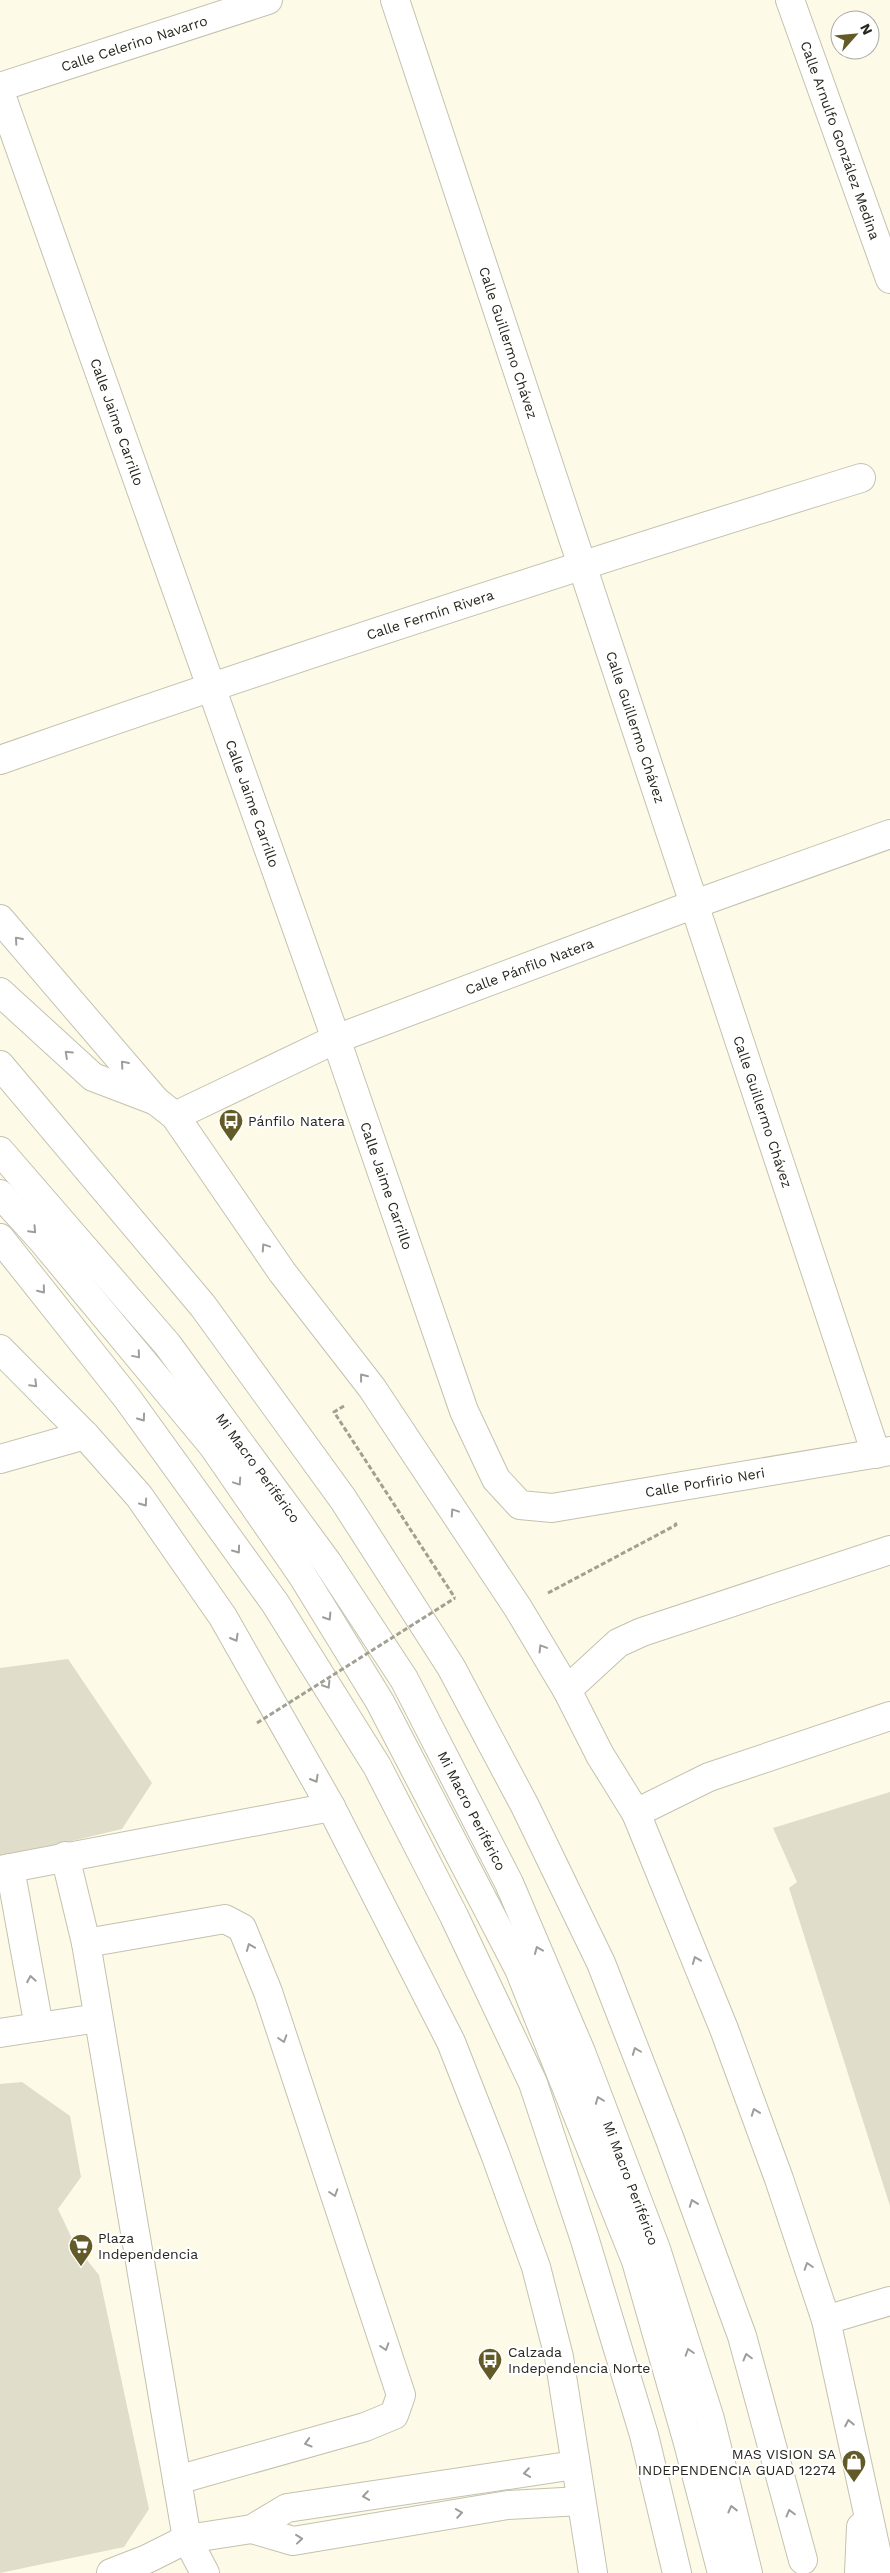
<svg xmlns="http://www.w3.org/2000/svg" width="890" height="2573" viewBox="0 0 890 2573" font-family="'Work Sans',sans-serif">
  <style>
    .building { fill: #e0ddca }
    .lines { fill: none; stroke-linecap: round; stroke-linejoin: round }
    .minor-casing { stroke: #c4c2af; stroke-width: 30 }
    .highway-casing { stroke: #c4c2af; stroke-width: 30 }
    .path { stroke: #a2a092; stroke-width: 3; stroke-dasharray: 5 2.5; stroke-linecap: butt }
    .minor { stroke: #fff; stroke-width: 28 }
    .highway { stroke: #fff; stroke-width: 28 }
    .path-bridge { stroke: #a2a092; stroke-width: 3; stroke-dasharray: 5 2.5; stroke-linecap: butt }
    .oneway { stroke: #9e9d9a }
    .labels { text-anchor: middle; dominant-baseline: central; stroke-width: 4.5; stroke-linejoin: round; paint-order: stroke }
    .street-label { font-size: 14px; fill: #27261f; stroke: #fff }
    .poi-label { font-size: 14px; fill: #27261f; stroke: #fff; text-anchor: start }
  </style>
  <rect width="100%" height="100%" fill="#fdfae7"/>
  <path class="building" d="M68,1659L152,1783L122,1829L0,1858V1668Z
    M890,1792V2206L789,1888L797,1882L773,1828Z
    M22,2082L70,2116L81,2177L58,2209L75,2245L99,2275L149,2509L124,2547L0,2573V2084Z"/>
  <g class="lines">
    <defs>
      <g id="minor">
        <path id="s1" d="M395,0L876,1454"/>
        <path id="s2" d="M790,0L890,279"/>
        <path id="s3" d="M0,87L268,0"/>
        <path id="s4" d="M0,92L336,1039L464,1411L496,1479L520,1505L552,1508L890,1451"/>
        <path id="s5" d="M0,760C285,660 573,567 861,478"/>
        <path d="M0,919L156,1101L175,1116L282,1272L372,1388L518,1608L567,1690L600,1755L636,1813L724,2029L779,2179L826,2320L881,2573"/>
        <path id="s6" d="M175,1116L336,1039L695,904L890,834"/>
        <path id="s7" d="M0,1151L167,1344L327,1562L404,1679L509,1883L581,2052L656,2249L710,2419L748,2573"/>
        <path d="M0,1194L42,1240L213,1446L302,1575L380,1702L519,1969L636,2261L688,2443L722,2573"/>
        <path d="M0,1349L85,1435L139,1496L223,1617L331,1807L451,2042L495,2154L536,2267L559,2357L593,2573"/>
        <path d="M0,1459L85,1435"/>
        <path d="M567,1690L618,1643L642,1632L890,1550"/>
        <path d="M636,1813L709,1777L890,1716"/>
        <path d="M65,1856L86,1943L187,2539L205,2573"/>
        <path d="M10,1868L39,2027"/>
        <path d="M0,1870L331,1807"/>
        <path d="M86,1943L225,1919L242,1928L268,1992L401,2395L394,2415L365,2427L177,2480"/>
        <path d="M0,2033L98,2018"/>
        <path d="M826,2320L890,2301"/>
        <path d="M252,2529L293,2541L508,2505L581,2501"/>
        <path d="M111,2573L147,2559L187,2539L252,2529L287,2508L575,2465"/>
        <path d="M859,2573L861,2527"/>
      </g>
      <path id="highway" d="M0,992L93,1077L156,1101
        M0,1065L203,1306L343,1499L451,1667L525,1806L601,1963L669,2137L742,2336L803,2560
        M0,1238L127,1398L275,1603L377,1766L454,1916L533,2083L584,2237L644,2435L677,2573"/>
    </defs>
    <use href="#minor" class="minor-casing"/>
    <use href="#highway" class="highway-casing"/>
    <path class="path" d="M344,1406L334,1412L455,1598
      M548,1593L676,1525L675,1521"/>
    <use href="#minor" class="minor"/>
    <use href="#highway" class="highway"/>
    <path class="path-bridge" d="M257,1723L455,1598"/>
  </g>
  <defs><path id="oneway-chevron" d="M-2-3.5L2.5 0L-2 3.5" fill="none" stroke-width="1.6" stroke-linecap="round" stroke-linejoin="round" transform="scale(1.25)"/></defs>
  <g class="oneway">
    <use href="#oneway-chevron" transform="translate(18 940) rotate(-131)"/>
    <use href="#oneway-chevron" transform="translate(68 1054) rotate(-137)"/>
    <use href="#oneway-chevron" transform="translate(124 1064) rotate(-131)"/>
    <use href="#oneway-chevron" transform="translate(33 1230) rotate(47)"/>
    <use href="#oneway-chevron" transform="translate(265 1247) rotate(-124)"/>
    <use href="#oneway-chevron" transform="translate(42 1290) rotate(51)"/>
    <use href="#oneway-chevron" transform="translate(137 1355) rotate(50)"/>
    <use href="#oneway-chevron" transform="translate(363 1377) rotate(-128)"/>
    <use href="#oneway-chevron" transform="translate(34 1384) rotate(45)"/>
    <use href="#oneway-chevron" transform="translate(142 1418) rotate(54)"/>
    <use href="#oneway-chevron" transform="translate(238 1482) rotate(56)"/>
    <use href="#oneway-chevron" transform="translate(144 1503) rotate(55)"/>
    <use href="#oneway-chevron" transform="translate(454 1512) rotate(-124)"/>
    <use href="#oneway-chevron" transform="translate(237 1550) rotate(54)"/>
    <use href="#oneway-chevron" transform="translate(328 1617) rotate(58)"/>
    <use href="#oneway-chevron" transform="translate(235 1638) rotate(60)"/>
    <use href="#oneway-chevron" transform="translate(542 1648) rotate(-121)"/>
    <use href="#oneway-chevron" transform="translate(327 1685) rotate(58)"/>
    <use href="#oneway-chevron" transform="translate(315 1779) rotate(60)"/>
    <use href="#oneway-chevron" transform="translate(250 1947) rotate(-112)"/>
    <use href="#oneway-chevron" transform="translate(538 1950) rotate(-113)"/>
    <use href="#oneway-chevron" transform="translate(696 1960) rotate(-112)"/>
    <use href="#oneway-chevron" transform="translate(31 1979) rotate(-100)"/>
    <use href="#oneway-chevron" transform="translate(283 2039) rotate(72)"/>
    <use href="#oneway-chevron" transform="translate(636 2051) rotate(-111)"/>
    <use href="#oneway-chevron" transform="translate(599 2100) rotate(-111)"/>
    <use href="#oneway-chevron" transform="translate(755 2112) rotate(-110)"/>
    <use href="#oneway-chevron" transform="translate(334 2193) rotate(72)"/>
    <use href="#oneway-chevron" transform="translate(693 2203) rotate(-110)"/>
    <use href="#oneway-chevron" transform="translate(808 2266) rotate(-108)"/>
    <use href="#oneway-chevron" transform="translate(385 2347) rotate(72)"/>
    <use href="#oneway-chevron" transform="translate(689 2352) rotate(-108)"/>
    <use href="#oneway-chevron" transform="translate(747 2357) rotate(-105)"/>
    <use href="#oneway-chevron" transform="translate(849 2423) rotate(-101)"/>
    <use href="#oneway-chevron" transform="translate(308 2443) rotate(164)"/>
    <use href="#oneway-chevron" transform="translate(527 2473) rotate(172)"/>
    <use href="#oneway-chevron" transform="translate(366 2496) rotate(172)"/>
    <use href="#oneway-chevron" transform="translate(732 2509) rotate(-104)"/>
    <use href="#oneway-chevron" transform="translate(459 2513) rotate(-9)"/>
    <use href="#oneway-chevron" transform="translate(790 2513) rotate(-105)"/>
    <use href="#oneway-chevron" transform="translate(299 2539) rotate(-6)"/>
  </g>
  <defs>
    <symbol id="bus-pin" viewBox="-11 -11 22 30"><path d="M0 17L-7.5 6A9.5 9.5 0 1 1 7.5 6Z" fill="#635b27" stroke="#fff"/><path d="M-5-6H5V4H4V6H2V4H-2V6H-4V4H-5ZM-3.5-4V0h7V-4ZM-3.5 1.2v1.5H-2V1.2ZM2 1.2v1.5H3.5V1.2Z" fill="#fff"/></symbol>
    <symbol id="supermarket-pin" viewBox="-11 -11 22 30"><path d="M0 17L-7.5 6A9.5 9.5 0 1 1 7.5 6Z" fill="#635b27" stroke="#fff"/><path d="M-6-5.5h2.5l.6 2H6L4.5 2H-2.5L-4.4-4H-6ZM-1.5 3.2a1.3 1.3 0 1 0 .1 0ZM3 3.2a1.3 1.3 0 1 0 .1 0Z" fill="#fff"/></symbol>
    <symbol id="shop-pin" viewBox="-11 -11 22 30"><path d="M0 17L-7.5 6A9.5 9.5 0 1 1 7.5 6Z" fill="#635b27" stroke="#fff"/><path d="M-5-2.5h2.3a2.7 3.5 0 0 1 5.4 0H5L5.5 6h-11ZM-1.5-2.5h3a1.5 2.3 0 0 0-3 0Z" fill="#fff"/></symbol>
  </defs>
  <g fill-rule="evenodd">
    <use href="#bus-pin" x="217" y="1107" width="28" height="38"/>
    <use href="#supermarket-pin" x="67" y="2232" width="28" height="38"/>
    <use href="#bus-pin" x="476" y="2346" width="28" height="38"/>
    <use href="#shop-pin" x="840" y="2448" width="28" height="38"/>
  </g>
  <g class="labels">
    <g class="street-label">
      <text stroke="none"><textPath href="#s3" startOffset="141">Calle Celerino Navarro</textPath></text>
      <text stroke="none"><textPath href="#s2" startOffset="149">Calle Arnulfo González Medina</textPath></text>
      <text stroke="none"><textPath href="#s1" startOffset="361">Calle Guillermo Chávez</textPath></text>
      <text stroke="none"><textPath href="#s4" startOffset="350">Calle Jaime Carrillo</textPath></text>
      <text stroke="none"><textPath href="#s5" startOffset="454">Calle Fermín Rivera</textPath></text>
      <text stroke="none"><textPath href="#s1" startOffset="766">Calle Guillermo Chávez</textPath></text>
      <text stroke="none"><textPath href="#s4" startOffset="755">Calle Jaime Carrillo</textPath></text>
      <text stroke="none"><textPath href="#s6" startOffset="385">Calle Pánfilo Natera</textPath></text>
      <text stroke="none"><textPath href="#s1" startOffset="1171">Calle Guillermo Chávez</textPath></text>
      <text stroke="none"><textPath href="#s4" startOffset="1160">Calle Jaime Carrillo</textPath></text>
      <text stroke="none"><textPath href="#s7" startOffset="409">Mi Macro Periférico</textPath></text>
      <text stroke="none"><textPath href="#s4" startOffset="1696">Calle Porfirio Neri</textPath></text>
      <text stroke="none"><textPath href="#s7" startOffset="814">Mi Macro Periférico</textPath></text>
      <text stroke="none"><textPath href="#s7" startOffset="1219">Mi Macro Periférico</textPath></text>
    </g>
    <g class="poi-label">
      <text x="248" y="1121">Pánfilo Natera</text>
      <text x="98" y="2238">Plaza<tspan x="98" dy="16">Independencia</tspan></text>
      <text x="508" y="2352">Calzada<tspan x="508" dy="16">Independencia Norte</tspan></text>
      <text x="836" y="2454" text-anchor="end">MAS VISION SA<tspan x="836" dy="16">INDEPENDENCIA GUAD 12274</tspan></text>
    </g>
  </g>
  <g transform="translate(855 35) rotate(63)"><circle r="24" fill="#ffffff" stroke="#a9a8a5"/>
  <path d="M0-4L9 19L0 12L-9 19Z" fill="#635b27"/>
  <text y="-8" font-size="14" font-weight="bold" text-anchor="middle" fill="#27261f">N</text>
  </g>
</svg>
